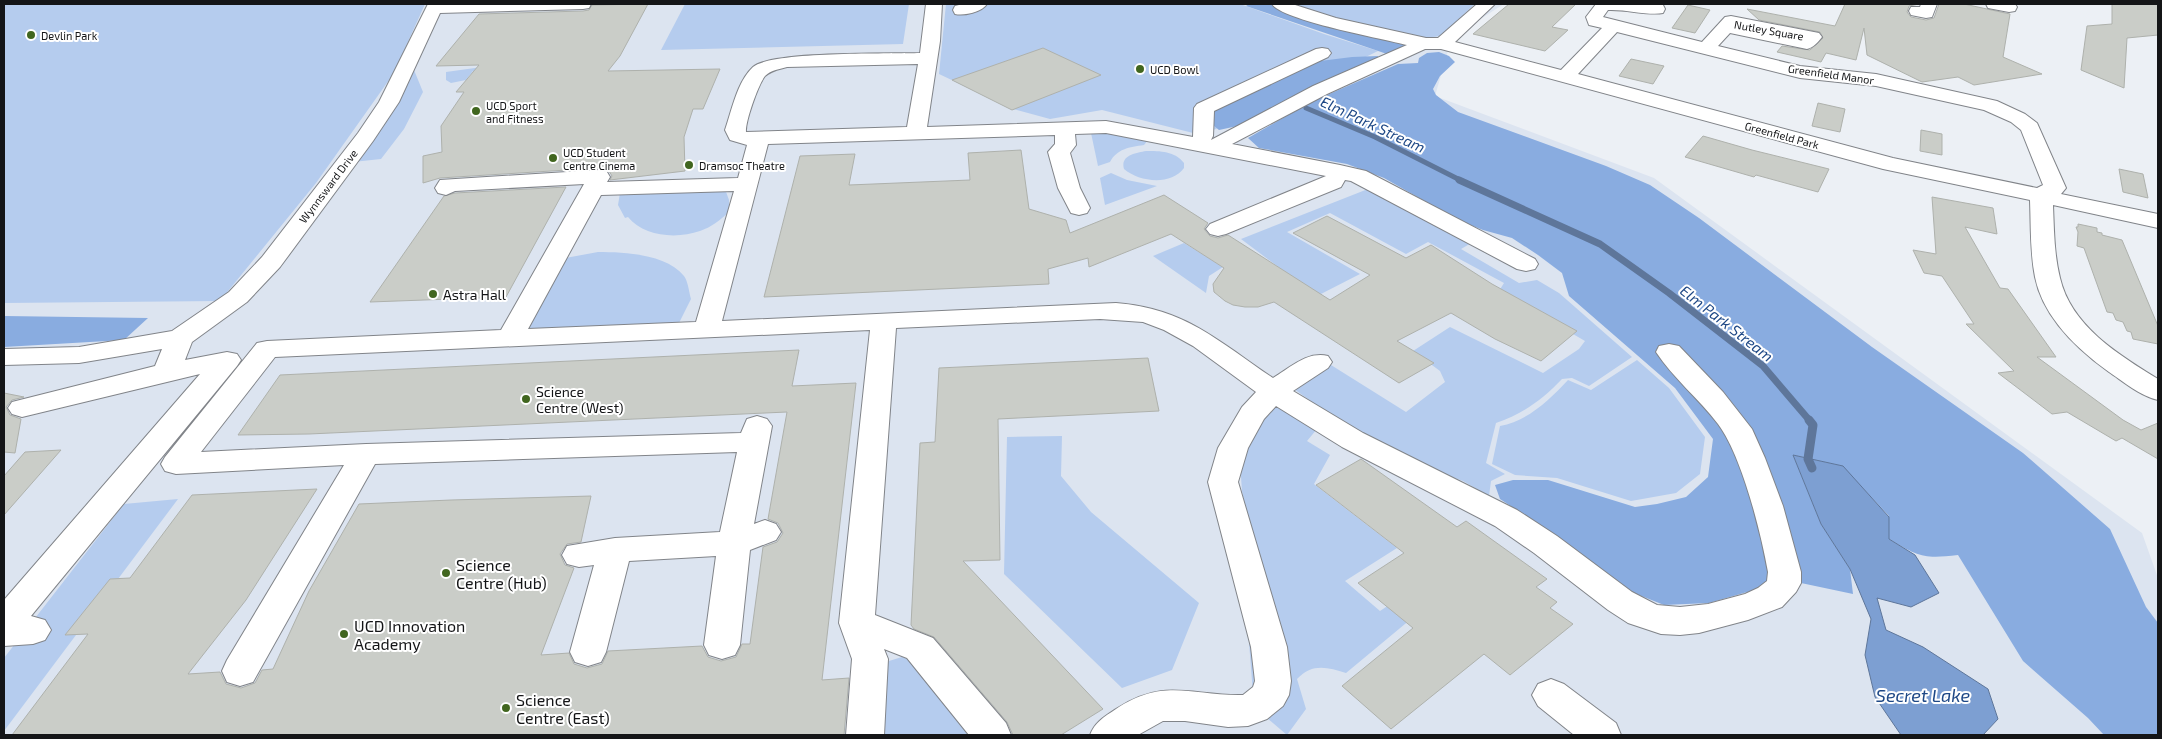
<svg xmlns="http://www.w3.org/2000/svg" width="2162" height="739" viewBox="0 0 2162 739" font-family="'Exo 2',sans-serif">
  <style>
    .built { fill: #dce4f0 }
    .green { fill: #b5ccee }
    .forest { fill: #89ace0 }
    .water { fill: #7d9fd2; stroke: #5e769a }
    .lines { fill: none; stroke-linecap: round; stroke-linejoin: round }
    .stream-far2 { stroke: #5e769a; stroke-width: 5 }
    .stream-far1 { stroke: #5e769a; stroke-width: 7 }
    .stream { stroke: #5e769a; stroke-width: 9 }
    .building { fill: #cacdc8; stroke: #aeb1ac }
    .minor-casing { stroke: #818489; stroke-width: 2 }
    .minor { fill: #fff; fill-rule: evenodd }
    .poi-dot { fill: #41661f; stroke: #fff; stroke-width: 2 }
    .labels { text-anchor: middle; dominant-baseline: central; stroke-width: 4; stroke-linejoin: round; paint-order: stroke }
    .far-street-label { font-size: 11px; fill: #141517; stroke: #fff }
    .far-poi-label { font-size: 11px; fill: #141517; stroke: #fff; text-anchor: start }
    .poi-label { font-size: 14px; fill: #141517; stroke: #fff; text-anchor: start }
    .water-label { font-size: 15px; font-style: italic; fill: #1e4886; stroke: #fff }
    .near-poi-label { font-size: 16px; fill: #141517; stroke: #fff; text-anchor: start }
    .near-water-label { font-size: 18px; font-style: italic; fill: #1e4886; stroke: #fff }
  </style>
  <rect width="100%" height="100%" fill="#ecf0f5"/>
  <path class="built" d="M4,4H1504L1474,23L1448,51L1435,96L1654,178L2142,533L2158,578V735H4Z"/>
  <path class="green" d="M4,4H425L394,73L316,183L220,301L4,303Z
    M685,4H909L903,44L661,50Z
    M946,4H1240L1324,34L1378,51L1233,122L1201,135L1102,110L1050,119L1013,109L939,74Z
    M1286,4H1475C1463,13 1454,28 1441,35C1422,46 1315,13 1289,6Z
    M482,67L489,71H473L466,80L451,83L446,80V72Z
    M414,70L423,92L404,129L381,159L353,162Z
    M1106,132L1148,140L1144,145C1129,147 1117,149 1110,162L1098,166L1091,133Z
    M1146,151C1160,151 1175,151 1184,163V168C1171,186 1139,182 1124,169C1120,155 1136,153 1146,151Z
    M1111,173L1127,180L1157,186L1105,205L1100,178Z
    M1373,187L1473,242L1461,249L1519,283L1537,280L1559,293L1632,357L1589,386L1572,378L1562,379C1543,399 1523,414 1496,423L1486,463L1505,474L1491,481L1489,496L1463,481L1415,464L1359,436L1283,381L1323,360L1406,412L1445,382L1440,371L1413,351L1450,327L1543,373L1579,349L1585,341L1499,291L1504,283L1428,242L1406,254L1330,213L1287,232L1360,274L1317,296L1241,239Z
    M725,189L729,200V212C720,220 712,227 700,231C677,239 644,237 628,217L625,218L618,205L620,193Z
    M1184,243L1223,267L1209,276L1206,293L1153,256Z
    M598,252C625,252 666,254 684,276C688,281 689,292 691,299L679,323L580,327L578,329H525L560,259Z
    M1637,360L1669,388L1705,437L1700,474L1676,493L1631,501L1557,478L1515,475L1492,464L1500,426C1528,421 1549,400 1568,380L1591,390Z
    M1269,403L1317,429L1307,441L1330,455L1314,484L1397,548L1345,581L1380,611L1398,599L1417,614L1346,673C1327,667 1312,663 1297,679L1306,709L1287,735L1254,707L1249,642L1263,600L1242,491L1240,463Z
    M1062,436L1061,476L1091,512L1199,603L1172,670L1122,688L1004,574L1007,437Z
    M178,499L4,731V658L124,504Z
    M902,657L928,667L970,722L974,735H880L876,726L881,674L889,661Z"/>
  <path class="forest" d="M1249,4H1276L1294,14L1410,45L1387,54L1246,6Z
    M1439,52L1449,56L1455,62L1440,76L1433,89L1436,95L1458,112L1606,166L1650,185L1699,218L1872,347L2023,453L2110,529L2146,607L2158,623V735H2104L2088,718L2023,661L1958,555C1924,559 1919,557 1889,539V516L1842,466L1793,455L1821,524L1850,569L1853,594L1801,583L1761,588L1709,603L1664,605L1634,593L1602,574L1544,528L1500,499L1495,485L1513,480H1548L1635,507L1657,504L1686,497L1708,477L1713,439L1675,388L1569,296L1562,273L1538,255L1512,238L1483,230L1458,220L1384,178L1347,164L1259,148L1248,138L1311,102L1398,64L1418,63L1419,58L1427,53Z
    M1378,56L1377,61L1242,125L1219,130L1213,125V110L1320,61L1352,57Z
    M4,316L148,318L124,340L4,347Z"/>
  <path class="water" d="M1793,455L1843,466L1889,517V539L1915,555L1939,593L1911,607L1877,598L1886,630L1923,647L1988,689L1998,719L1983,735H1901L1875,697L1865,655L1871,619L1850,569L1821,524Z"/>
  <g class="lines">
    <path class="stream-far2" d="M1306,108L1375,137L1462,181"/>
    <path class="stream-far1" d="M1459,180L1600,244L1669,293L1763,366L1810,421"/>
    <path class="stream" d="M1809,420L1813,425L1808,459L1812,468"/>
  </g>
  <path class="building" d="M648,4L620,56L608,71L720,69L703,109H693L684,137L685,171L610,180L612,176L609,171L599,168L440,178L423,183V156L442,152L441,126L464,92H456L479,65L436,66L479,14L583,11L589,10L592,5Z
    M1509,4H1576L1552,27L1568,30L1545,51L1473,34Z
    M1845,4H1919L1909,6L1907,12L1911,17L1926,20L1934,18L1939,4H1964L2010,14L2003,57L2042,74L1974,85L1958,77L1922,82L1867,55L1864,28L1856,60L1826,53L1821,62L1777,52L1782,46L1810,50L1823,38L1820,32L1759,20L1747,9L1835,26Z
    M2112,4H2158V35L2127,38L2124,88L2081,70L2087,26L2112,24Z
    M1688,5L1710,10L1695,33L1672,28Z
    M1043,48L1101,75L1012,110L952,80Z
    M1631,59L1664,66L1653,84L1619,76Z
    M1818,103L1845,109L1840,132L1812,126Z
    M1921,130L1942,134V155L1920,151Z
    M1703,136L1752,150L1829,169L1818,192L1756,175L1754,177L1685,157Z
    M1021,150L1029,209L1066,220L1070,233L1164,195L1208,223L1204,229L1210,236L1218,238L1228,235L1330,300L1370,275L1293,233L1327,216L1406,258L1431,245L1492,284L1577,331L1541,361L1495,339L1451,313L1397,341L1434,363L1399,383L1274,302L1258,307H1245L1233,305L1225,301L1214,292L1213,284L1224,268L1171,234L1089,267L1088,258L1048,269L1049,284L764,297L800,156L855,154L849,185L970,180L968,153Z
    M2119,169L2143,174L2148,198L2123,192Z
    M566,187L506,297L370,302L444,196L455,193Z
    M1932,197L1993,208L1997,234L1965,227L2000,288L2008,289L2056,357H2037L2123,420L2141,430L2158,423V459L2122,438L2116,441L2067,412L2052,414L1998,373L2014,371L1966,324H1974L1942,276L1924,273L1913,250L1936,254Z
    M2078,224L2097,228V232L2102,233V235L2122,240L2158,326V344L2133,339L2131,332L2127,331L2123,322L2116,320L2113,313L2107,312L2084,248L2077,246L2078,232L2076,227H2078Z
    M799,350L792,386L856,383L822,680L849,678L844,735H12L88,634L65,635L110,579L130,578L192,495L317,489L246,600L188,674L220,672L226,684L241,688L255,683L262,670L273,669L309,591L359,504L451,500L591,496L581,542L567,544L560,554L565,565L574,568L541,655L569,653L574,664L587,668L602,664L608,651L702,646L708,657L721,661L736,657L742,644H750L763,547L777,542L783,533L778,523L768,519L787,412L309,434L238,435L280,375Z
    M1148,358L1159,411L998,419L1000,560L963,561L1103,709L1061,735H1013L1007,722L934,637L914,629L911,625L920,443L935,442L939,368Z
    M4,393L24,397L12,400L6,407L10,415L21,419L15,453L4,452Z
    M61,450L4,515V476L25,452Z
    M1361,459L1457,527L1466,521L1547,579L1536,587L1557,602L1550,608L1573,624L1510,675L1484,654L1391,729L1342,686L1413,628L1358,583L1404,553L1316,485Z"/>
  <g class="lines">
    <defs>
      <path id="minor" d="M428,4H591L589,8L583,9L440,13L399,102L373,141L280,267L247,302L192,342L185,360L227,352L237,354L241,360L237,366L31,616L45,620L51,630L45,640L33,644L4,646V600L200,374L22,417L12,414L8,408L12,402L155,366L162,349L79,363L4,365V349L79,347L172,331L229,292L262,257L358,133L379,102Z
        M926,4H942L940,41L927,127L1106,121L1193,137L1194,108L1197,104L1316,49L1322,48L1328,49L1331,53L1328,57L1214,111L1213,136L1211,140L1313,86L1407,45C1384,39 1281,20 1272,4H1292L1336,18L1426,38H1438L1477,4H1495L1455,42L1561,70L1602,28L1589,25L1586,17L1596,4L1663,5L1665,9L1663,13C1649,16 1626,9 1608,10L1603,17L1702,42L1725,17L1731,16L1819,33L1822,37C1817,43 1814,47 1807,49L1730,33L1718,46L1800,66L1876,74L1997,101L2025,114L2037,123L2066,188L2061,194L2158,214V228L2053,205C2054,229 2054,254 2060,278C2071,326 2119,355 2158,379V400C2140,396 2124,382 2109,372C2077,349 2043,317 2035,277C2030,252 2031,226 2030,200L1883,169L1441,49H1425L1327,94L1232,144L1340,165L1366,171L1535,259L1538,264L1535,269L1526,271L1517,269L1351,181L1345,180L1341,187L1226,234L1218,236L1210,234L1206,229L1210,224L1326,176L1106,133L1075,134L1076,145L1070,153L1080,188L1090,208L1087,213L1079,215L1071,213L1058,188L1048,152L1055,144V135L768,144L722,321L1116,303C1185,308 1219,342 1273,378C1290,368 1307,351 1328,356L1332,362L1328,368L1293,391L1363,433L1517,510L1557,536L1632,592L1657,605L1680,607L1708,604L1745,594L1758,588L1767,581L1768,572C1761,533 1742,456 1718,424C1699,399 1673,378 1656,352L1659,346L1669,344L1679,346L1723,392L1752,429L1765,458L1783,506L1801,572V583L1796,592L1782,607L1748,620L1699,633L1680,635L1661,634L1628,623L1608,610L1534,553L1495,526L1342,447L1276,406L1264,419L1248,448L1238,482L1287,647L1291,681L1289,695L1283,706L1267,719L1248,726L1228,727L1185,721H1163L1138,735H1090C1095,722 1104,717 1116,709C1163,678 1189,695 1238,695H1243L1253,687L1255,681L1251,647L1208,482L1218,448L1242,407L1256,392L1193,346L1164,330L1143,322L1100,319L896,328L875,615L933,638L1006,723L1011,735H969L907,658L884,649L888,659L884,735H846L852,659L839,623L870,330L275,357L201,452L366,444L741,433L747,419L757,416L767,419L772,426L754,524L765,520L776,524L781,532L776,540L750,550L740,645L735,655L722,659L709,655L704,645L716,556L629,561L606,652L601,662L588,666L575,662L570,652L594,565L579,567L567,564L562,555L567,546L615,538L720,532L737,452L375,464L253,682L240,686L227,682L222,671L227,660L344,465L176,474L165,471L161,464L165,457L257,343L267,341L501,330L584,184L455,191L446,195L438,193L435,188L440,180L599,170L607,172L610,177L607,182L738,178L747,145L730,140L725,130C732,110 737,82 753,67C771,51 890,54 920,53ZM1617,32L1800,78L1876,86L1984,110L2011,122L2021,130L2043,185L2037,188L1893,158L1578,74ZM918,64L907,127L746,132C745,122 758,85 765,76C771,70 780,69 787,67ZM734,191L696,322L528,329L601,195Z
        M963,4H987C982,12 964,16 955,14L953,10L955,6Z
        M1921,4H1937L1932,17L1926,18L1911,15L1909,11L1911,7H1920Z
        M1986,4H2015L2017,7L2015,11L2009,12L1988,8Z
        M1551,679L1564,684L1616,723L1621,735H1574L1538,706L1532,695L1538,684Z"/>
    </defs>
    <use href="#minor" class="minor-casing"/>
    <use href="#minor" class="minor"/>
  </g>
  <g class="poi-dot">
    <circle cx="31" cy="35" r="5"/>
    <circle cx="1140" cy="69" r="5"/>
    <circle cx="476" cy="111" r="5"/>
    <circle cx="553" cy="158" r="5"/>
    <circle cx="689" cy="165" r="5"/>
    <circle cx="433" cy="294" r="5"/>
    <circle cx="526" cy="399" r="5"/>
    <circle cx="446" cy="573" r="5"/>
    <circle cx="344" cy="634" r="5"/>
    <circle cx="506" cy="708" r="5"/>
  </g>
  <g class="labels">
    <g class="far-street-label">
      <text transform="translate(1769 30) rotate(10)">Nutley Square</text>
      <text transform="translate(1831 74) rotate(8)">Greenfield Manor</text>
      <text transform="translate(1782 135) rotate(15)">Greenfield Park</text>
      <text transform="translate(328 186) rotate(-53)">Wynnsward Drive</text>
    </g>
    <g class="far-poi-label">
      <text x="41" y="35">Devlin Park</text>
      <text x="1150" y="69">UCD Bowl</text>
      <text x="486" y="105">UCD Sport<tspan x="486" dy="13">and Fitness</tspan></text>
      <text x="563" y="152">UCD Student<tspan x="563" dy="13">Centre Cinema</tspan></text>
      <text x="699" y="165">Dramsoc Theatre</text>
    </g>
    <g class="poi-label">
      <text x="443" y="294">Astra Hall</text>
      <text x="536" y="391">Science<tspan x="536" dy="16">Centre (West)</tspan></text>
    </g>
    <g class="water-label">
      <text transform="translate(1373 124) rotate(25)">Elm Park Stream</text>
      <text transform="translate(1727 323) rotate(38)">Elm Park Stream</text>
    </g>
    <g class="near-poi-label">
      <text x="456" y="564">Science<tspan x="456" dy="18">Centre (Hub)</tspan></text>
      <text x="354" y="625">UCD Innovation<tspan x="354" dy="18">Academy</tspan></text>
      <text x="516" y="699">Science<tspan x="516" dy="18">Centre (East)</tspan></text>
    </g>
    <g class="near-water-label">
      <text x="1923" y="695">Secret Lake</text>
    </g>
  </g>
  <rect width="2162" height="739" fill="none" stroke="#141517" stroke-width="10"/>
</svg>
